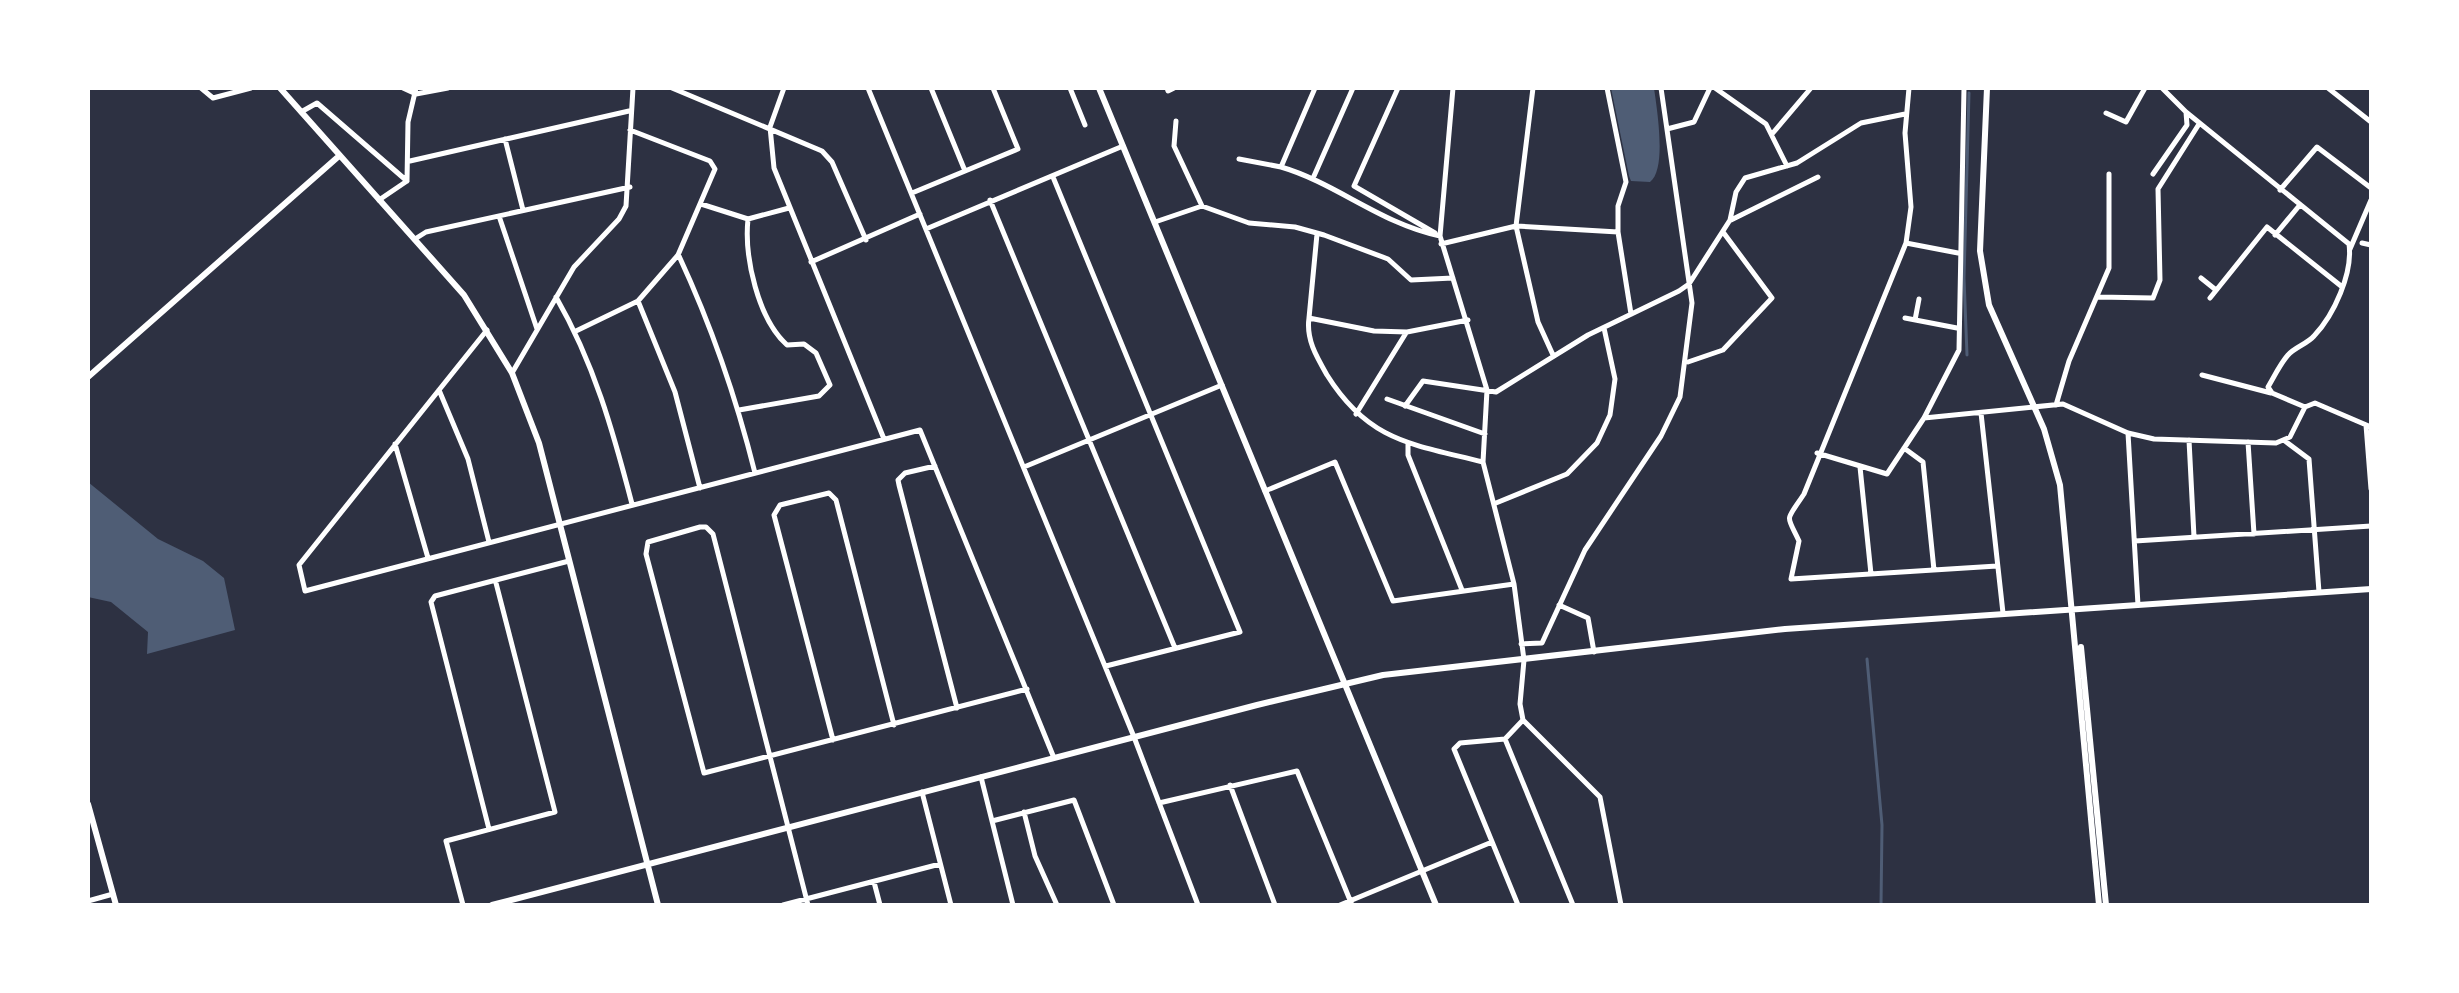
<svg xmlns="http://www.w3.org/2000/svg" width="2459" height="993" viewBox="0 0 2459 993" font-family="Quicksand,sans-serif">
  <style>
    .water { fill: #4f5d75 }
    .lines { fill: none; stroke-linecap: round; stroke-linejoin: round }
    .stream { stroke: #4f5d75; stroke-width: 3 }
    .minor { stroke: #fff; stroke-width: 5 }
    .tertiary { stroke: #fff; stroke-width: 6 }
  </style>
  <rect width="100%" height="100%" fill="#2d3142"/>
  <path class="water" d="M1611,88H1654C1657,109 1667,170 1650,182L1631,181L1629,176Z
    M88,482L158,539L203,561L224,578L235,630L147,654L148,632L111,602L88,597Z"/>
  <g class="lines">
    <path class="stream" d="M1967,355L1964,278L1969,93
      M1867,659L1882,825L1881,905"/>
    <path class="minor" d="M201,88L213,98L251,88
      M403,88L416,94L448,88
      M672,88L822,151L832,162L866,240
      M784,88L770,127L774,168L884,439
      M868,88L1134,737L1198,905
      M931,88L965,171
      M1070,88L1085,125
      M1167,88L1168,91L1174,88
      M1315,88L1281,167C1336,183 1381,224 1440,236
      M1398,88L1354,186L1435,233
      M1453,88L1440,236L1487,390L1483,462L1514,584L1524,660L1520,704L1523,720L1600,797L1621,905
      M1533,88L1516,226L1538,322L1553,355
      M1607,88L1626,182L1618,206V232L1631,314
      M1715,88L1766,124L1787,166
      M1909,88L1905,133L1911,207L1906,243L1804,494C1785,523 1786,513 1799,541L1791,579L1997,566
      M2328,88L2371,122
      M301,112L317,103L407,181
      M2186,112L2349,244C2353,273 2334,315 2314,336C2307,344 2295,347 2288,355C2280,364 2274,377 2268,387L2272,393L2305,407
      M2106,113L2126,122L2145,88
      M1176,121L1174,146L1202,206
      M1667,129L1694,122L1710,88
      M1772,134L1811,88
      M505,139L523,210
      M1239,159L1281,167
      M410,161L629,111
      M2153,174L2187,125L2186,112L2162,88
      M1314,176L1353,88
      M1053,177L1240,632L1106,666
      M2280,190L2317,147L2371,188
      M912,193L1018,149L993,88
      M379,200L407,181L408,122L416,88
      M990,200L1175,648
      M701,204L748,219L789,208
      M499,216L537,329
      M1731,220L1818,177
      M1155,222L1202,206L1249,223L1295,227L1324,235L1388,259L1411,280L1453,278
      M926,229L1123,146
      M2275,235L2299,206
      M415,239L426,232L630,187
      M1906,243L1958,253
      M2362,243L2371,245
      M1441,244L1516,226L1618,232
      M2350,249L2371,200
      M679,256C712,327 736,397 755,473
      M811,262L920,214
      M2201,278L2216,290
      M556,297C594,363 613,431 632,504
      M2098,297L2153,298L2160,280L2158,189L2199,124
      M2210,298L2267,227L2341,286
      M638,301L675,392L700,488
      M1309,318L1317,234
      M1905,318L1957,328
      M1468,320L1407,332L1374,331L1309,318C1306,339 1316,356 1327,375C1369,442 1412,444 1483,462
      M1915,320L1919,299
      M487,330L299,565L305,591L920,430L1054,758
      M576,331L638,301L678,255L715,169L710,161L630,130
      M1688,362L1723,350L1772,298L1723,232
      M512,373L574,267L619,219L626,206L633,88
      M2202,375L2271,393
      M439,390L468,459L489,542
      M1387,399L1485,434
      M2056,405L2069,361L2109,268V174
      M1405,406L1423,381L1496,392L1588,335L1679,291L1689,284L1730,220L1736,192L1745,178L1797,163L1861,123L1905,114
      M739,410L819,396L830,385L816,353L804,344L787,345C758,319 744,257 748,219
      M1981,413L2003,613
      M1356,414L1406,333
      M1924,418L2063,404L2128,433L2154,439L2276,443L2290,437L2305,407L2315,403L2371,427
      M2366,425L2371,489
      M2128,433L2138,605
      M2189,440L2194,537
      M2285,441L2309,459L2319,592
      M2248,442L2254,534
      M1408,443V455L1462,590
      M395,444L428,558
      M1904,448L1923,462L1934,570
      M1817,453L1887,474L1924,418L1959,350L1964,88
      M935,466L905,473L898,480L899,485L957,708
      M1024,467L1222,385
      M1860,467L1871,574
      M1265,491L1335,462L1393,601L1514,584
      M1496,503L1567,474L1597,443L1610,415L1615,379L1604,328
      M2135,541L2371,526
      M1559,605L1588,618L1594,652
      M1521,644L1542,643L1585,550L1661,436L1680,397L1692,303L1661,88
      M1505,739L1573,905
      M833,740L774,515L780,505L829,493L836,500L894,725
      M981,777L1013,905
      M1230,785L1275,905
      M922,792L951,905
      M1159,803L1297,771L1352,905
      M1024,812L1035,856L1057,905
      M992,821L1074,800L1114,905
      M489,829L431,602L435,596L569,561
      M874,882L880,905
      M88,901L113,894
      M463,905L446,841L555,812L496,583
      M783,905L940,864
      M808,905C776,781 745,658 713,534L706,527H700L648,542L646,554L704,773L1027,689
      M1340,905L1492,842
      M1518,905L1454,749L1460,743L1505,739L1523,720"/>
    <path class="tertiary" d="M280,88L464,295L512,373L539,443L658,905
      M1099,88L1436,905
      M1987,88L1980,251L1989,305L2044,429L2060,485L2099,905
      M88,377L339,156
      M2081,647L2106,905
      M88,804L116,905
      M492,905L1257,705L1383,675L1785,629L2371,589"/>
  </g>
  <rect width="2459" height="993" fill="none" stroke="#ffffff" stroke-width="180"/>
</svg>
